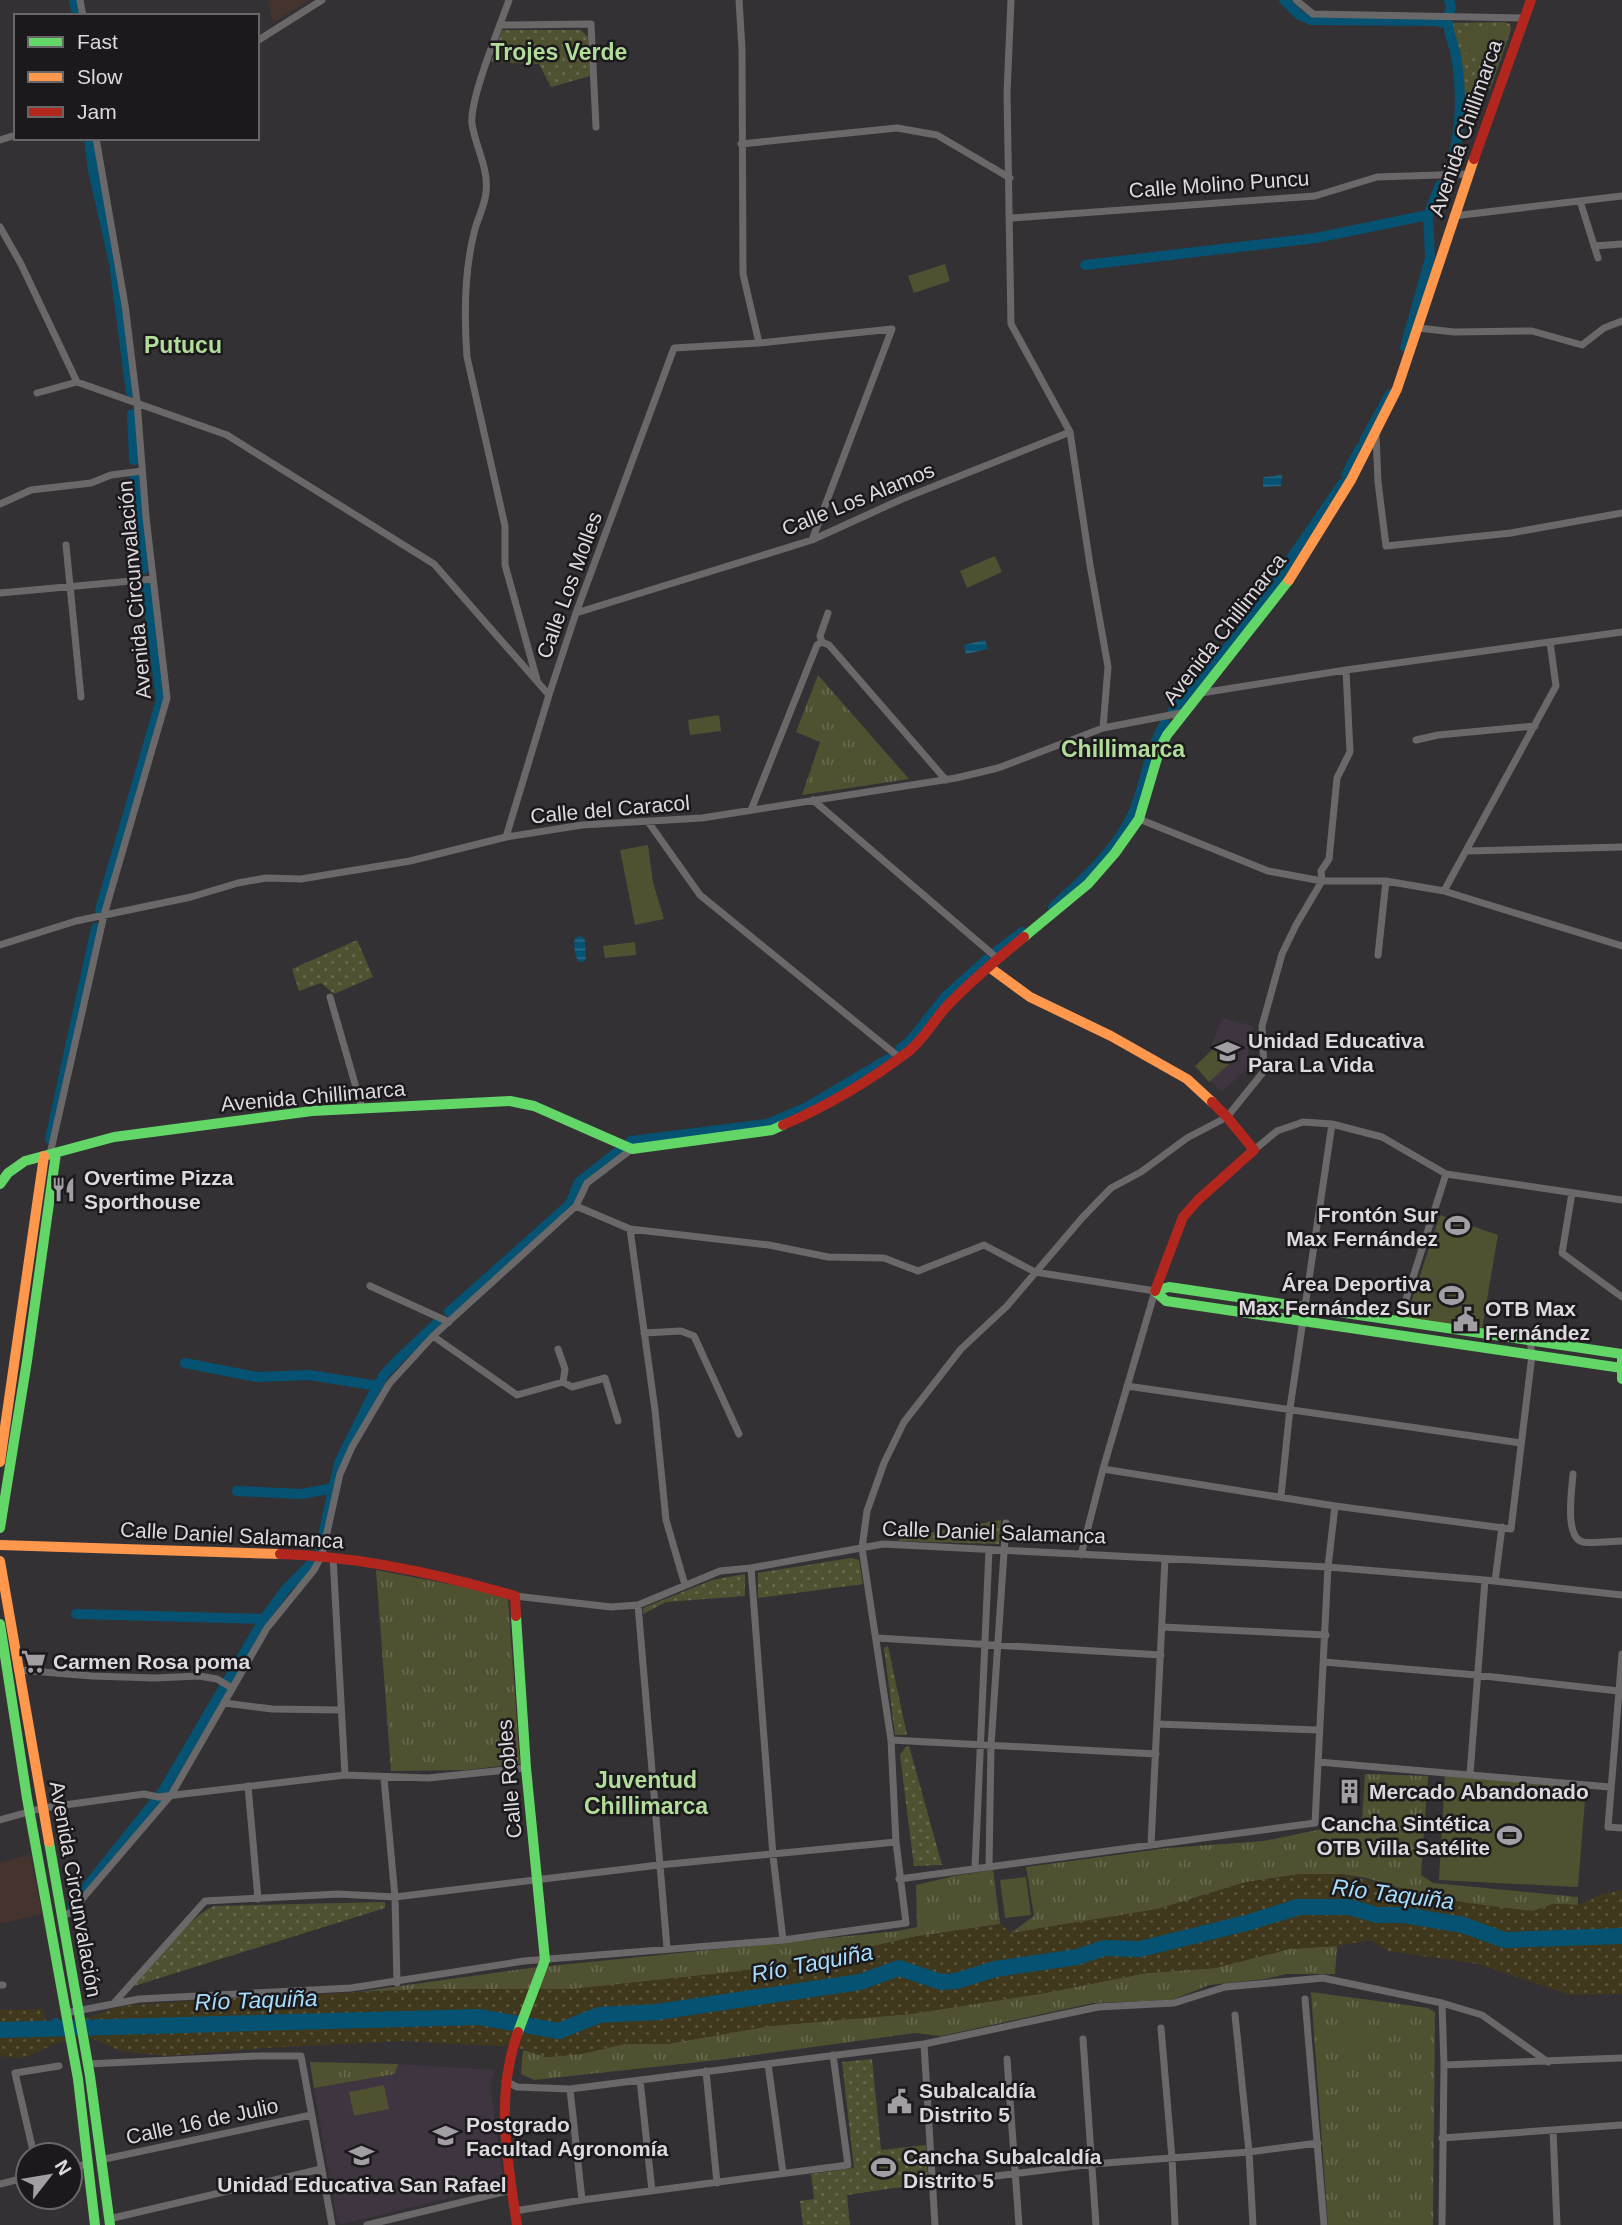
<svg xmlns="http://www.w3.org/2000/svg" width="1622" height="2225" viewBox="0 0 1622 2225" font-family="Arial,sans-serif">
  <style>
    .industrial { fill: #44342d }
    .built { fill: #3e3540 }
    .grass { fill: url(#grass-tufts) }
    .sand { fill: url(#sand-dots) }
    .park { fill: url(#park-dots) }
    .garden { fill: #4f5131 }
    .water { fill: url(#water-rules) }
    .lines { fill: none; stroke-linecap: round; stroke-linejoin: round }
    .canal { stroke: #055272; stroke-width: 10 }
    .river { stroke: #055272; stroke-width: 16 }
    .street { stroke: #6b686a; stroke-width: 7 }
    .fast { stroke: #63d668; stroke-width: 10 }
    .slow { stroke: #ff974d; stroke-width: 10 }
    .jam { stroke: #b3261e; stroke-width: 10 }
    .labels { text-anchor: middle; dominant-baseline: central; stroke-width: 5; stroke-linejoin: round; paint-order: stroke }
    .street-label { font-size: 21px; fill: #ddd9de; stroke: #1b191c }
    .poi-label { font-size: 21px; font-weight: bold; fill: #ddd9de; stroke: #1b191c; text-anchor: start }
    .neighbourhood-label { font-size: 23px; font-weight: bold; fill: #b2dc9a; stroke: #1b191c }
    .water-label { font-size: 23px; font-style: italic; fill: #a6ddfd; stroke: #1b191c }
  </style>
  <defs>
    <pattern id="grass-tufts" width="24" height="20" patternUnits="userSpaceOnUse" patternTransform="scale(1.75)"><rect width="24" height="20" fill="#4f5131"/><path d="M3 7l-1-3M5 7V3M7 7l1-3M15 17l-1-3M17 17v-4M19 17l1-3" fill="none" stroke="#68694e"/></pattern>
    <pattern id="sand-dots" width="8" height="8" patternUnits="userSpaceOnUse" patternTransform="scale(1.75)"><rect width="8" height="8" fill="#40381d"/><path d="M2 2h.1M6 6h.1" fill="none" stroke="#5b543d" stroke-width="1.8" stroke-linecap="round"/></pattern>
    <pattern id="park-dots" width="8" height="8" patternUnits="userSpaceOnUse" patternTransform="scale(1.75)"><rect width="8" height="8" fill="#4f5131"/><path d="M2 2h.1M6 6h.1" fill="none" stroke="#68694e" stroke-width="1.8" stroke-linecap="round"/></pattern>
    <pattern id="water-rules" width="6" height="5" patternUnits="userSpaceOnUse" patternTransform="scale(1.75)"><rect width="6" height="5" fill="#055272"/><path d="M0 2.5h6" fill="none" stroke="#296a86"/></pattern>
  </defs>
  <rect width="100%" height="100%" fill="#343135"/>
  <path class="industrial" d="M269,0H310L272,23Z
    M30,1854L42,1914L0,1924V1863Z"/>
  <path class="built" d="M1223,1018L1253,1026L1248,1047L1250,1066L1222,1092L1195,1066L1206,1056Z
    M398,2064L495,2070L490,2086L504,2185L342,2224L337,2221L314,2088L395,2074Z"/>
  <path class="grass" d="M818,675L909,779L802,795L820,742L796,732Z
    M376,1570L485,1591L508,1599L520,1764L466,1770L391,1771Z
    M1365,1774L1428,1776L1421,1875L1433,1883L1578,1897V1905L1553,1904L1533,1911L1482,1906L1425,1895L1366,1878L1342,1874H1301L1246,1882L1158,1909L1011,1933L1034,1916L1026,1867L1168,1848L1264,1841L1362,1821Z
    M993,1870L1000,1924L913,1937L861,1949L834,1958L733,1972L573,1989H427L357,1992L530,1968L898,1931L917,1927L916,1885L954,1876Z
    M1337,1946L1335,1974H1286L1265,1979L1209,1985L1172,2000L1093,2003L941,2036L915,2033L718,2060L534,2080L521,2074L523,2050L546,2057L581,2054L624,2044H667L769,2026L910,2014L1045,1993L1146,1973L1215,1968L1289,1949Z
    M1311,1992L1428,2008L1435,2012L1433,2225H1328Z
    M310,2063V2062L398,2064L395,2074L314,2088Z"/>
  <path class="sand" d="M1301,1874H1342L1452,1901L1533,1911L1553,1904L1578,1905L1602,1894L1622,1890V1994L1571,1995L1478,1964L1388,1951L1371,1940L1336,1946L1289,1949L1215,1968L1146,1973L1045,1993L910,2014L769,2026L667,2044H624L581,2054L546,2057L509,2045L497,2046L401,2041L264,2048L167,2056L121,2051L91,2038L59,2042L21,2059L0,2056V2010L43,2009L45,2020L56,2023L87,2018L122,2006L212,1999L427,1989H573L733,1972L834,1958L861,1949L913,1937L1000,1924L1011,1933L1158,1909L1247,1882Z"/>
  <path class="park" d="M1504,22L1510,24L1511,30L1490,90L1478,97L1467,118L1459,51L1452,35V23Z
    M502,30H581L588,37L590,76L551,87L539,64L491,62Z
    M357,940L373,977L334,994L321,983L299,991L292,969Z
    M1001,1520L999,1544L898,1541L900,1538Z
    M851,1558L859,1560L863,1584L758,1598V1573Z
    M745,1574V1596L666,1602L643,1614V1608L712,1580Z
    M888,1646L907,1735H895L884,1648Z
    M909,1746L942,1865L914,1866L900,1755L905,1748Z
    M385,1902V1908L134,1986C154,1963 187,1918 214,1906Z
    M872,2059L881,2150L926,2145L928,2183L847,2195L850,2225H803L800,2201L814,2199L811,2174L854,2168L842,2062Z"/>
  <path class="garden" d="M1464,27L1503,29L1502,55L1463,53Z
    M945,264L950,281L914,293L908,276Z
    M995,556L1002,572L967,588L960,571Z
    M719,715L721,731L690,735L688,720Z
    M648,845L653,882L664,919L635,925L620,850Z
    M635,942L636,955L605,958L603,946Z
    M1222,1041L1237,1057L1209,1082L1195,1066Z
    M1440,1215L1498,1235L1482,1329L1406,1318Z
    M1445,1776L1586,1788L1578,1887L1439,1880Z
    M1026,1877L1031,1915L1005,1918L1000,1880Z
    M1368,2012L1371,2049L1346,2051L1343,2014Z
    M384,2085L389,2109L354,2116L349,2092Z
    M891,2153L893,2182L875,2183L873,2154Z"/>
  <path class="water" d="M1277,474L1282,475L1281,486L1263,487V477L1277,476Z
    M985,640L988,649L966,654L964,645Z
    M581,936L585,940L586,959L583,962L578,961C575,955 573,945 575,938Z"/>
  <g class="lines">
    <path class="canal" d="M74,0L77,16
      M1284,0L1299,15L1311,20L1435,21L1448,24C1449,35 1454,45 1456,56C1463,99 1460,128 1451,170
      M1449,14L1451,7L1449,0
      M89,138L93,171L114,263L131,392
      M1085,265L1316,238L1428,215
      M1405,347L1430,258L1428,215L1440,185
      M132,414L134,460
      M1364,441L1390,394
      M1346,475L1360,448
      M135,477L144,569
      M1173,711L1240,633L1342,484
      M1053,907C1083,880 1118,849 1134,811C1146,782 1148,751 1165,723
      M100,910L161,700L146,585
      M996,952L1022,932
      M900,1049L910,1041L945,997L986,960
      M50,1139L96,928
      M631,1141L767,1124L807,1107L888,1059
      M449,1312L570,1204L579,1182L619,1151
      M185,1363L257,1377L309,1375L378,1386
      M237,1491L302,1494L333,1488
      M320,1549L339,1463L374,1392L384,1375L399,1359L440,1320
      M76,1614L264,1619
      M72,1905L163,1791L264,1619L286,1589L310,1565
      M56,2029V2023"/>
    <path class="river" d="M0,2030L479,2017L559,2031L599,2015L657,2012L860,1982L899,1968L941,1982L956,1981L995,1969L1077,1957L1104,1948L1140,1949L1250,1922L1298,1907H1349L1377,1915H1403L1463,1925L1504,1940L1622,1936"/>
    <path class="street" d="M80,0L83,16
      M509,0C500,26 469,100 472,124C475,145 489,169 486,192C485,206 477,219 474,233C464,273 464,316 467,357L505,526V565L537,680
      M739,0L742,49L743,274L759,343
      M1011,0L1007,93L1011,324L1070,432L1090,565L1108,667L1103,728
      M1296,0L1313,14L1524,18
      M500,25L591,24L596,127
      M257,41L322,0
      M0,140L16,135
      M741,144L897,128L937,135L1010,178
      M1580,201L1598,258
      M1453,216L1622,196
      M1011,218L1315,196L1377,177L1469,174
      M0,227L21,264L77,382
      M1594,246L1622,244
      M1418,328L1454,332L1532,331L1582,345L1604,328L1622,321
      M37,393L77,382L227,435L434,564L549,695
      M1376,435L1378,482L1386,546L1511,533L1622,513
      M0,504L31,490L91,483L111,475L142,471
      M66,545L81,697
      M0,593L153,579
      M576,613L812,540L902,499L1070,432
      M822,642L829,645L946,780
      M1201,693L1346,670L1622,632
      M1416,740L1438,735L1535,726
      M813,800L998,959
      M751,810L817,645L822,642L820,636L828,613
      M1139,819L1268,871L1322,881H1386L1444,891L1622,946
      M649,823L700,895L900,1058
      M506,837L549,695L576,613L674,348L759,343L892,329L812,540
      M1468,851L1622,847
      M1444,891L1556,686L1550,642
      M0,945L76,921L191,897L238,883L266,878L301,879L410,861L506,837L582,825L702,818L956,778L998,768L1103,728L1181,713
      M1378,955L1386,881
      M330,997L362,1108
      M1254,1150L1277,1131L1303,1122L1332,1124L1382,1137L1446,1174L1622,1200
      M50,1154L104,915L167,698L146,517L137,402L125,305L96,138
      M1572,1193L1562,1253L1622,1297
      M576,1206L630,1229L769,1245L828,1257L884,1258L918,1271L984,1245L1035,1272L1155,1291L1103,1469L1081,1555
      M630,1229L655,1410L666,1520L685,1585
      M370,1286L449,1322
      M1399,1321L1446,1174
      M644,1333L681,1331L694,1336L739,1434
      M433,1336L517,1395L563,1382L572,1387L605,1378L618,1421
      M558,1349L565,1369L563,1382
      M1127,1386L1521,1443
      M1103,1469L1335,1506L1511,1529L1532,1355L1530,1340
      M1573,1474C1572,1489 1564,1538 1583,1542C1595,1544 1610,1541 1622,1541
      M1281,1496L1290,1408L1332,1124
      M333,1557L345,1775
      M751,1568L773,1856L783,1940
      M1495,1581L1502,1527
      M515,1596L611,1607L638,1605L720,1571L751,1568L883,1544L1328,1567L1485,1580L1622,1595
      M638,1605L667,1948
      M1162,1627L1326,1635
      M877,1638L1161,1655
      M1622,1654L1608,1827L1622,1828
      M1324,1662L1476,1675L1618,1691
      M19,1670L92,1676L155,1678L199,1676L217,1679L232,1688
      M224,1703L272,1709L341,1710
      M1157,1724L1318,1730
      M891,1740L1156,1754
      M1318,1762L1610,1787
      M1470,1774L1485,1580
      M384,1778L395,1897L397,1983
      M248,1786L258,1899
      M0,1820L43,1808L144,1794L158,1797L345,1775L428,1778L526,1768
      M1151,1844L1165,1559
      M989,1866L991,1745L1006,1523
      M975,1868L989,1550
      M899,1879L1315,1823L1328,1567L1335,1506
      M61,1917L71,1912L171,1795L267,1628L314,1570L322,1555L340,1474L352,1447L389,1384L433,1336L576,1206L587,1183L632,1149
      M0,1985H3
      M1305,1999L1324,2225
      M114,2003L205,1901L338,1894L395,1897L659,1865L896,1842
      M66,2013L139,1999L351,1988L524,1961L783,1940L906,1923L896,1842L891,1740L862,1548L867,1511L884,1463L904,1422L961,1349L1007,1306L1082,1218L1111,1188L1141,1172L1187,1138L1227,1117L1264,1071L1262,1026L1282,954L1296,925L1322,881L1321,871L1329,859L1337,778L1350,752L1346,670
      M1235,2015L1249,2152L1253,2225
      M1161,2028L1172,2158L1175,2225
      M1083,2039L1096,2225
      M924,2044L935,2225
      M1007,2059L1019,2225
      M87,2064L258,2056H301L332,2225
      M768,2064L783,2173
      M1444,2065L1622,2058
      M706,2071L717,2183
      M640,2080L652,2191
      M505,2081L517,2087L570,2089L924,2044L1098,2007L1174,2003L1225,1987L1323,1978L1442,2003L1482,2015L1548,2062
      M570,2089L582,2200
      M1553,2130L1557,2225
      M1442,2138L1622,2125
      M34,2155L15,2073L59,2066
      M100,2160L311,2115
      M70,2168L88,2164
      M0,2184L28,2177
      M932,2184L1093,2164L1249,2152L1318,2143
      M515,2211L582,2200L848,2165L833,2055
      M109,2219L321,2169
      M367,2225L512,2190
      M1442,2225L1444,2065L1442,2003"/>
    <path class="fast" d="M1024,937L1088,884L1115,853L1139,819L1160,748L1167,735L1289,580
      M0,1184L8,1173L25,1161L114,1137L312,1111L510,1101L534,1106L632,1149L772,1130L783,1125
      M1155,1291L1169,1287L1622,1354V1379
      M1155,1291L1166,1301L1622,1368
      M0,1528L27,1361L56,1153
      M516,1616L526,1768L545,1960L518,2032
      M0,1624L27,1798L78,2079L95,2225
      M49,1842L90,2076L110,2225"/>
    <path class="slow" d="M1289,580L1351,480L1397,389L1474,159
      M989,967L1030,997L1111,1036L1187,1079L1212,1102
      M0,1462L44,1156
      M0,1545L280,1554
      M0,1561L49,1842"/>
    <path class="jam" d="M1474,159L1531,0
      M783,1125C827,1106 871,1080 909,1051C924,1039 934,1020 947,1006C971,981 997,959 1024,937
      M1155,1291L1183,1217L1198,1200L1254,1150L1227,1117L1212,1102
      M280,1554C359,1556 439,1574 515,1596L516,1616
      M517,2225C507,2159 495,2096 518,2032"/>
  </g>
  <defs>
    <symbol id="school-bare" viewBox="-9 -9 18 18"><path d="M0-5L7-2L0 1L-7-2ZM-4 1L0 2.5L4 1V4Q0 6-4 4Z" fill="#a29ea3" stroke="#1b191c" stroke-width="2.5" paint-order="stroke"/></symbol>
    <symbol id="restaurant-bare" viewBox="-9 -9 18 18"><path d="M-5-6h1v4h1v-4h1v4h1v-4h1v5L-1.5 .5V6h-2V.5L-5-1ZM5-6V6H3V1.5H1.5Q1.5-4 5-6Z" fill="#a29ea3" stroke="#1b191c" stroke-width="2.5" paint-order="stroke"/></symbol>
    <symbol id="stadium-bare" viewBox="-9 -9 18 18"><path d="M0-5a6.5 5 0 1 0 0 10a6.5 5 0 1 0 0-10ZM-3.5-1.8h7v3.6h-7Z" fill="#a29ea3" stroke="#1b191c" stroke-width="2.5" paint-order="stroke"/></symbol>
    <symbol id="civic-bare" viewBox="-9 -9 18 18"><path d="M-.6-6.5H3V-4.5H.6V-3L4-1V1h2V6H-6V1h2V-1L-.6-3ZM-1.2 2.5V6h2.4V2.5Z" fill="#a29ea3" stroke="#1b191c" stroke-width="2.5" paint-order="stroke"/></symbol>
    <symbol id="supermarket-bare" viewBox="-9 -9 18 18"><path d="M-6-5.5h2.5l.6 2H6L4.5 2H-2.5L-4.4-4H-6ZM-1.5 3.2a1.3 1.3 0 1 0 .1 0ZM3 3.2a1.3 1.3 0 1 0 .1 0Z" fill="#a29ea3" stroke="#1b191c" stroke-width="2.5" paint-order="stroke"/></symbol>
    <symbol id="building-bare" viewBox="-9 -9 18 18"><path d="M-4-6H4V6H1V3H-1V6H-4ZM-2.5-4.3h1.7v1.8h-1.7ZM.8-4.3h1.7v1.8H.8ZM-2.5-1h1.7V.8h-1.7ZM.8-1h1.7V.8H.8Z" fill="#a29ea3" stroke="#1b191c" stroke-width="2.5" paint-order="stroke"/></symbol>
    <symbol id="university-bare" viewBox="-9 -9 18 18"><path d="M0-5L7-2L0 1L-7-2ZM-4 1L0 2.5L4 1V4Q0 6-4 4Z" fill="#a29ea3" stroke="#1b191c" stroke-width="2.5" paint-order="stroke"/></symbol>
  </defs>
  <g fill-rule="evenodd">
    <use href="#school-bare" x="1210" y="1034" width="35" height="35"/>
    <use href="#restaurant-bare" x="46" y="1172" width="35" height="35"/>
    <use href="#stadium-bare" x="1440" y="1208" width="35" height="35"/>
    <use href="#stadium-bare" x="1434" y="1278" width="35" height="35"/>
    <use href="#civic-bare" x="1448" y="1302" width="35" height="35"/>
    <use href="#supermarket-bare" x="16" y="1644" width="35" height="35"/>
    <use href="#building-bare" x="1332" y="1774" width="35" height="35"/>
    <use href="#stadium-bare" x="1492" y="1818" width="35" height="35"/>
    <use href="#civic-bare" x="882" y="2084" width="35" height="35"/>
    <use href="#university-bare" x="428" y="2118" width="35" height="35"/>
    <use href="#school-bare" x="344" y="2138" width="35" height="35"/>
    <use href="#stadium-bare" x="866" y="2150" width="35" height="35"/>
  </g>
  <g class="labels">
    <g class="street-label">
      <text transform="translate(1465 128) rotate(-71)">Avenida Chillimarca</text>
      <text transform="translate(1219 184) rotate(-4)">Calle Molino Puncu</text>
      <text transform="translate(858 499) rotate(-22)">Calle Los Alamos</text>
      <text transform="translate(569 585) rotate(-70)">Calle Los Molles</text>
      <text transform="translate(134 590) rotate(-95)">Avenida Circunvalación</text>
      <text transform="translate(1224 629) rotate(-52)">Avenida Chillimarca</text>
      <text transform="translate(610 809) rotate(-5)">Calle del Caracol</text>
      <text transform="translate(313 1096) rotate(-5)">Avenida Chillimarca</text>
      <text transform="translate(994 1532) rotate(2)">Calle Daniel Salamanca</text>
      <text transform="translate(232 1535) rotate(3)">Calle Daniel Salamanca</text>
      <text transform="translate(509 1779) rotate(-95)">Calle Robles</text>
      <text transform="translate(76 1889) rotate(80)">Avenida Circunvalación</text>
      <text transform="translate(202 2121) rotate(-12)">Calle 16 de Julio</text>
    </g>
    <g class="poi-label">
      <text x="1248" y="1040">Unidad Educativa<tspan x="1248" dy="24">Para La Vida</tspan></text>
      <text x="84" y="1177">Overtime Pizza<tspan x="84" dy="24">Sporthouse</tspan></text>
      <text x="1438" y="1214" text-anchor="end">Frontón Sur<tspan x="1438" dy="24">Max Fernández</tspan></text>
      <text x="1431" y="1283" text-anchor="end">Área Deportiva<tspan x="1431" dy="24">Max Fernández Sur</tspan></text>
      <text x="1485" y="1308">OTB Max<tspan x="1485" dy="24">Fernández</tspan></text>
      <text x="53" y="1661">Carmen Rosa poma</text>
      <text x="1369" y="1791">Mercado Abandonado</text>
      <text x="1490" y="1823" text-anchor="end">Cancha Sintética<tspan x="1490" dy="24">OTB Villa Satélite</tspan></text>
      <text x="919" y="2090">Subalcaldía<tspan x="919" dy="24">Distrito 5</tspan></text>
      <text x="466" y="2124">Postgrado<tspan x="466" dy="24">Facultad Agronomía</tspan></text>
      <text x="903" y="2156">Cancha Subalcaldía<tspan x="903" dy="24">Distrito 5</tspan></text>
      <text x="362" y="2184" text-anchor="middle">Unidad Educativa San Rafael</text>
    </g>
    <g class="neighbourhood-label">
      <text x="559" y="52">Trojes Verde</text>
      <text x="183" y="345">Putucu</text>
      <text x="1123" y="749">Chillimarca</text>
      <text x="646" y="1780">Juventud<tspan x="646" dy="26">Chillimarca</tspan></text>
    </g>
    <g class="water-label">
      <text transform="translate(1393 1894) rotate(7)">Río Taquiña</text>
      <text transform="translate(812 1963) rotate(-11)">Río Taquiña</text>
      <text transform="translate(256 2000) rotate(-2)">Río Taquiña</text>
    </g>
  </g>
  <rect x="14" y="14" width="245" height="126" fill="#1b191c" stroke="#69666a" stroke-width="2"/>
  <rect x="28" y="37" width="35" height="10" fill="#63d668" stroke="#69666a" stroke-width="2"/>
  <text x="77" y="49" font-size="21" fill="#ddd9de">Fast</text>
  <rect x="28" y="72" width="35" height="10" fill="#ff974d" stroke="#69666a" stroke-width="2"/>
  <text x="77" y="84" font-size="21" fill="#ddd9de">Slow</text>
  <rect x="28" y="107" width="35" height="10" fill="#b3261e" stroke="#69666a" stroke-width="2"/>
  <text x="77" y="119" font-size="21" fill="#ddd9de">Jam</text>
  <g transform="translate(49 2176) rotate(59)"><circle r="33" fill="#1b191c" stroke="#69666a" stroke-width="2"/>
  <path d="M0-5L12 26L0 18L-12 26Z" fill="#a29ea3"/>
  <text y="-10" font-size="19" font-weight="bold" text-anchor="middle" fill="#ddd9de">N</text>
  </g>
</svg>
